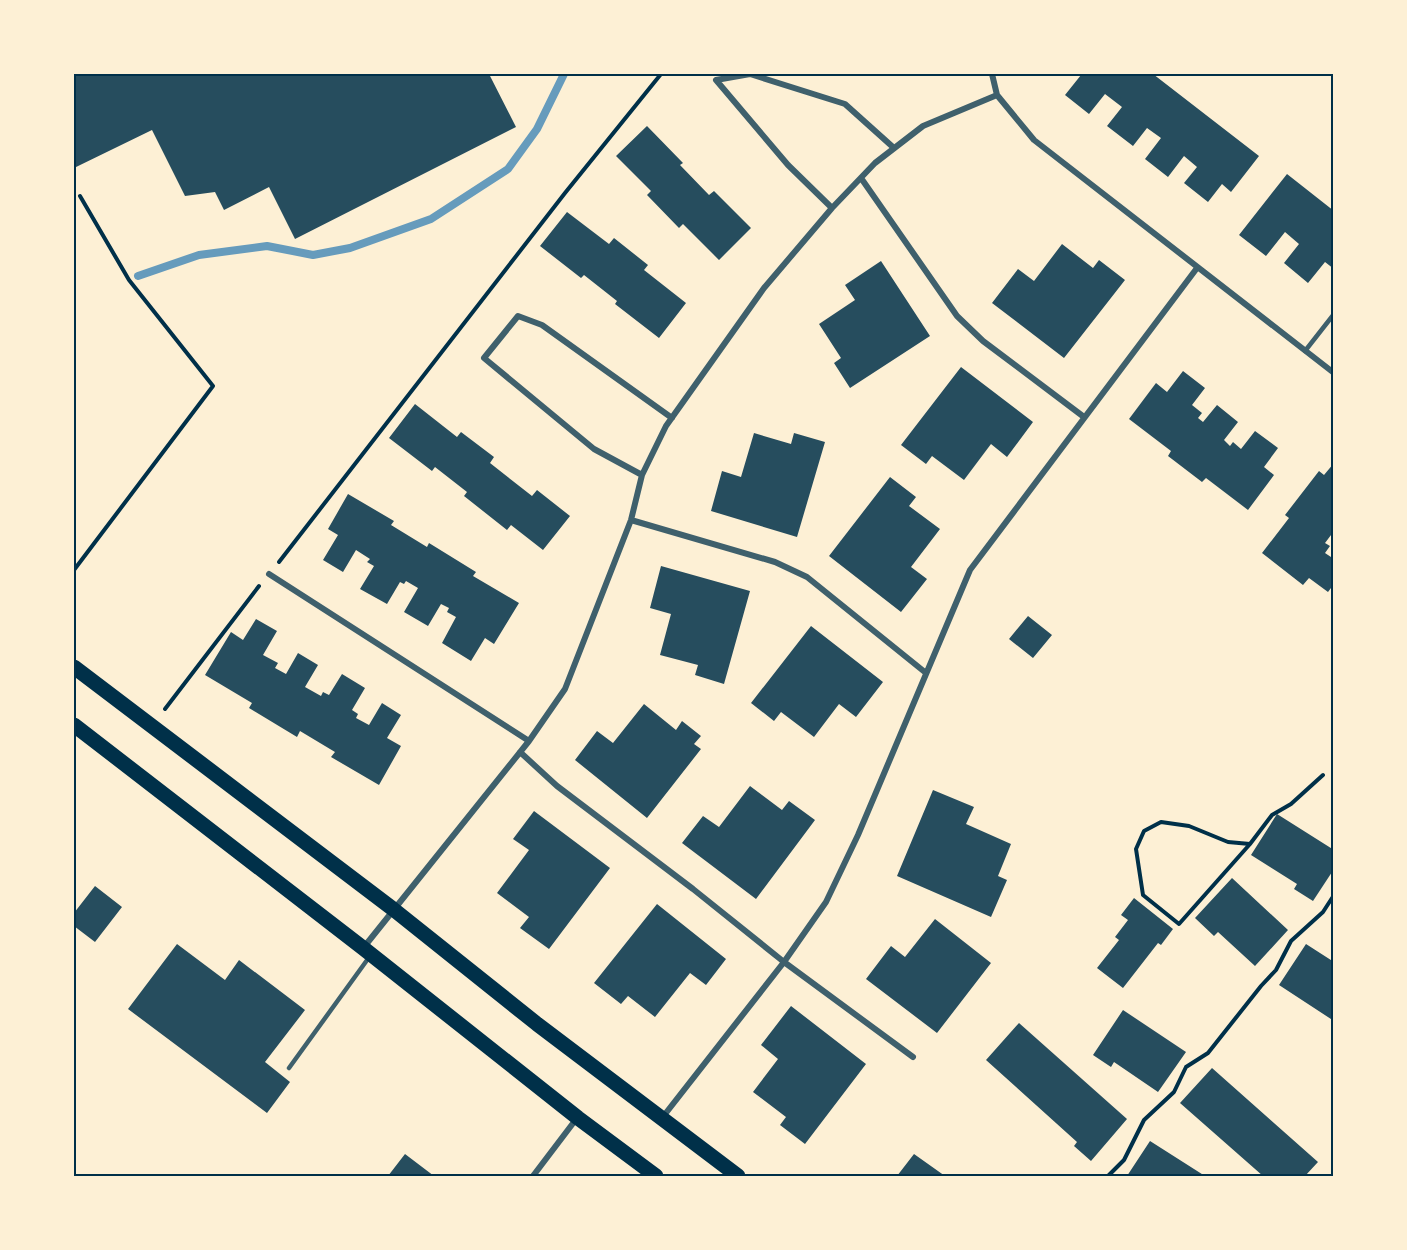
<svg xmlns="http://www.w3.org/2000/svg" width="1407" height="1250" viewBox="0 0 1407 1250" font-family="Lato,sans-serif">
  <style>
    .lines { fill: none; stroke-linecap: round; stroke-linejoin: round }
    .stream { stroke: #669bbc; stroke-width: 8 }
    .building { fill: #264d5e }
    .path { stroke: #003049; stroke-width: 4 }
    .service { stroke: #3f606c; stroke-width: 4.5 }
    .minor { stroke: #3f606c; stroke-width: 6 }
    .primary { stroke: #003049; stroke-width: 15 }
    .neatline { fill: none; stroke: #003049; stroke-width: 2 }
  </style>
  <rect width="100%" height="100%" fill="#fdf0d5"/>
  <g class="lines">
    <path class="stream" d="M138,276L199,255L267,246L313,255L350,248L431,219L508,169L537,129L564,74"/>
  </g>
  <path class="building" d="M74,74H489L516,127L295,239L269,187L224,210L215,192L185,196L152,130L74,168Z
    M1079,74H1153L1259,156L1231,192L1222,184L1208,202L1184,183L1197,167L1184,156L1168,177L1145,159L1161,138L1147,128L1133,146L1107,126L1122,107L1105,94L1089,114L1065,95L1081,75Z
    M647,126L683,163L680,165L709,195L714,191L751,228L719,260L683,224L679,228L647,195L651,191L616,156Z
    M1287,174L1334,211V269L1325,262L1308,283L1284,263L1299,244L1285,232L1266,256L1239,235Z
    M567,212L609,244L614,238L648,265L644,270L686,303L659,338L615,304L617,301L584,275L581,278L540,246Z
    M1062,244L1093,268L1099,260L1125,280L1064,358L992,303L1018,269L1034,281Z
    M881,261L930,336L850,388L834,363L841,358L819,324L855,300L845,285Z
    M961,367L1033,422L1007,457L991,444L964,480L932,456L926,464L901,445Z
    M1183,371L1205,388L1192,405L1202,413L1198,418L1203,422L1217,405L1238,422L1224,440L1230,446L1233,442L1241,449L1255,431L1278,448L1264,467L1274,475L1248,510L1206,478L1202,482L1168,456L1171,451L1129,419L1156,383L1167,392Z
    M415,404L457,437L461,432L494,457L490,463L532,496L537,490L570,516L543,550L511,525L507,530L464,496L467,492L435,467L432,471L389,438Z
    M754,433L791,444L794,433L825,442L797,537L711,511L722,471L741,477Z
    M1334,463V531L1325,543L1330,546L1325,553L1334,559V584L1328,592L1309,578L1303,585L1262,553L1289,518L1285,515L1319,471L1324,475Z
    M890,477L916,497L909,506L940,529L911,567L927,579L901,612L829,556Z
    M348,494L394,521L391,525L427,547L429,543L476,572L473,576L519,603L494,644L485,638L471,661L442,643L456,617L447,612L449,608L441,604L428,626L404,612L418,588L406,581L404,584L400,582L387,604L360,589L374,566L367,562L370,559L356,550L343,572L323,560L338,535L328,529Z
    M661,566L750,591L724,684L695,675L698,665L660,655L671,614L650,608Z
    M1028,616L1052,635L1033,658L1009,639Z
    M256,619L277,631L263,655L278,663L275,668L286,674L298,653L318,665L305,687L321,696L323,692L329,695L342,674L365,688L352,710L358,714L356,718L369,725L382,703L401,715L387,738L401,746L379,785L331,757L335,752L300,731L297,737L249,708L252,703L205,675L231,632L243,640Z
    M811,626L883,682L856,717L839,704L814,737L781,712L774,721L751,703Z
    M644,704L676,730L682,721L701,736L694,744L701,749L647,818L575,760L597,731L613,743Z
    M750,786L782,810L789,801L815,820L756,899L682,843L703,816L719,827Z
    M933,790L974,807L966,824L1011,844L998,876L1007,880L991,917L897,876Z
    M534,811L610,868L549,949L520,928L529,917L497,893L529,850L513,839Z
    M1277,814L1334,850V869L1313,901L1294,889L1297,884L1251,855Z
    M1232,878L1288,930L1255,966L1218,932L1214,936L1195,918Z
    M95,886L122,907L95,942L74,926V913Z
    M1134,898L1173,929L1161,945L1158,943L1123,988L1097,968L1119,940L1115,937L1128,920L1121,915Z
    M657,904L726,959L706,985L690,973L655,1017L628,996L621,1004L594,983Z
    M935,919L991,963L937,1033L866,979L891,946L905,957Z
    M177,944L225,980L239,960L305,1010L265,1062L290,1082L267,1113L128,1009Z
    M1306,944L1334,962V1021L1279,985Z
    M791,1006L866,1064L805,1144L780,1125L786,1117L753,1092L778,1059L761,1045Z
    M1123,1010L1186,1052L1158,1092L1114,1062L1111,1067L1093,1055Z
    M1019,1023L1127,1119L1091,1161L1074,1146L1077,1142L986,1060Z
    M1212,1068L1318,1162L1305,1176H1263L1180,1103Z
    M1150,1141L1205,1176H1127Z
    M405,1154L434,1176H388Z
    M914,1154L945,1176H897Z"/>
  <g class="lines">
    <path class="path" d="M279,562L565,193L661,74
      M74,570L213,386L129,280L80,196
      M165,709L259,586
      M1250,844L1228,842L1189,826L1161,822L1144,831L1136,849L1143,895L1179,924L1250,844L1272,815L1291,804L1323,775
      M1098,1176H1100
      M1108,1176L1124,1160L1144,1120L1174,1092L1186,1067L1208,1053L1261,986L1276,970L1291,941L1323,912L1334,895"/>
    <path class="service" d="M1305,351L1334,314
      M289,1068L370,956"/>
    <path class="minor" d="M992,74L997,95L1034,140L1334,373
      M861,178L957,316L983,341L1084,417
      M832,208L788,165L716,80L750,74L845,104L894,148
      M642,475L594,449L484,358L518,316L542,325L672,418
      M631,520L775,562L807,577L926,673
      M269,574L529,741
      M520,752L557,786L693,889L784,962L913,1057
      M364,947L529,741L565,689L631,520L642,475L666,426L764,288L832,208L875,163L923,126L997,95
      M662,1118L784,962L826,902L858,835L970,570L1197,268
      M533,1176L577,1118"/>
    <path class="primary" d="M74,667L393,909L537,1024L738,1176
      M74,725L363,948L578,1118L656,1176"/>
  </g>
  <rect width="1407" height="1250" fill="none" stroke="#fdf0d5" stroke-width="150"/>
  <rect x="75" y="75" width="1257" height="1100" class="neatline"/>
</svg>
